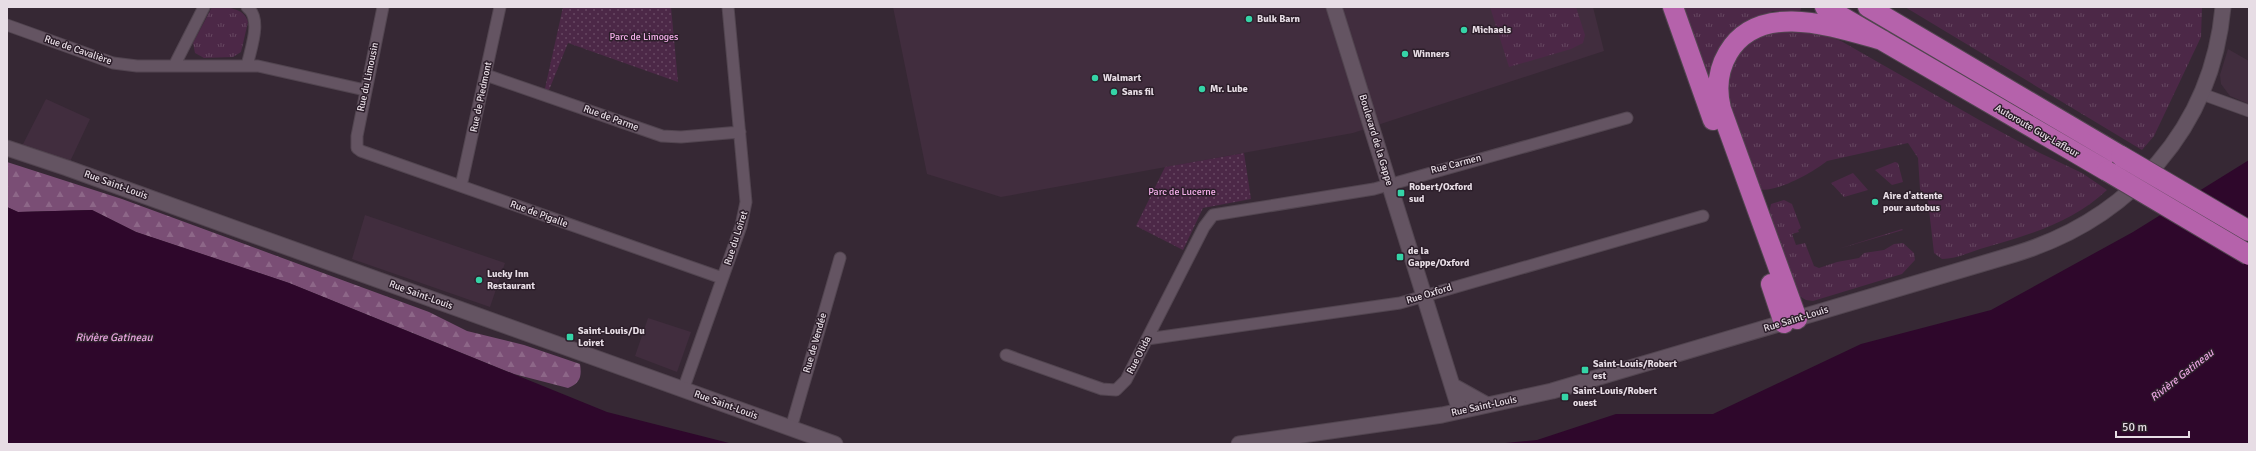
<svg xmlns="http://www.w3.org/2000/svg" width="2256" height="451" viewBox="0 0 2256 451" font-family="Signika,sans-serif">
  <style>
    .built { fill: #412d3e }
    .grass { fill: url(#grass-tufts) }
    .forest { fill: url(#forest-firs) }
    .park { fill: url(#park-dots) }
    .water { fill: #2e072b }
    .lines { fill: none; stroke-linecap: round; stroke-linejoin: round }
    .street-casing { stroke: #524550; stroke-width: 13 }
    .secondary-casing { stroke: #524550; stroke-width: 17 }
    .highway-casing { stroke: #524550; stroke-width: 22 }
    .street { stroke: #645462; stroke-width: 11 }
    .secondary { stroke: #645462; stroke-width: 15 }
    .highway { stroke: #b562ab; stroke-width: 20 }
    .highway-bridge-casing { stroke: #524550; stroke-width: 22; stroke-linecap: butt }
    .highway-bridge { stroke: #b562ab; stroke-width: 20 }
    .poi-dot { fill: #35d4a7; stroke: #2c1e2a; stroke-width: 1.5 }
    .labels { text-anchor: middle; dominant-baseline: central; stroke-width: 3; stroke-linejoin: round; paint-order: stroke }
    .poi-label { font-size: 10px; font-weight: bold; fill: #e7dde5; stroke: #2c1e2a; text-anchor: start }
    .park-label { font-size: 10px; fill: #f4afea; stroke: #2c1e2a }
    .street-label { font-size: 10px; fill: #e7dde5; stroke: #2c1e2a }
    .water-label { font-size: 11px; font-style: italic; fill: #e8a4df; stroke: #2c1e2a }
  </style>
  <defs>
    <pattern id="grass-tufts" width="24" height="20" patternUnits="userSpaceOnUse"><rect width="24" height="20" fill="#4c2847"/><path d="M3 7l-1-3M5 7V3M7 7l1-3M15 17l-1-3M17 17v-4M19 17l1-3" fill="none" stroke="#664761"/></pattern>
    <pattern id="forest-firs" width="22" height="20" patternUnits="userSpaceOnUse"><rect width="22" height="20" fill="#7a4e75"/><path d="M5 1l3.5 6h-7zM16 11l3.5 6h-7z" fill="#8d6788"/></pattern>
    <pattern id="park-dots" width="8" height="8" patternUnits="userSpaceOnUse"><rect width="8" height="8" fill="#4c2847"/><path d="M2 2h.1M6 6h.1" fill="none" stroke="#664761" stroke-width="1.8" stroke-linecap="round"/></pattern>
  </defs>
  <rect width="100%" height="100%" fill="#362834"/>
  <path class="built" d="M893,7H1593L1604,51L1353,133L1001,197L927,174Z
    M2228,49L2249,61V104L2230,96L2221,84L2220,75Z
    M46,99L90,119L67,168L19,152Z
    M365,215L505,263L490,307L352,259Z
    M648,318L691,332L677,372L635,356Z"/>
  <path class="grass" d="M212,7C226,7 244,7 248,22L241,52L233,57L204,58L195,53L193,43Z
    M1490,7H1576L1585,35L1583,43L1571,49L1509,67Z
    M1680,7H1800L1801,8L1800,12L1773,11L1747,23L1713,74L1706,80Z
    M1905,7H2202L2201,37L2154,136L2142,150Z
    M1802,27L1841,41L1981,121L2040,153L2082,173L2107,190C2072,223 2026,236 1980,249C1968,253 1955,259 1942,259L1934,253L1928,201L1920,189L1918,158L1908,143L1827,161C1814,172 1774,194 1759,189L1724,100L1734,50L1760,32Z
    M1895,162L1898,163L1903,182L1892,185L1875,170Z
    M1853,173L1868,190L1844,197L1831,183Z
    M1784,200L1792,204L1801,228L1798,230L1799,232L1792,234L1796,245L1805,243L1814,266L1819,268L1837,262L1859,258L1864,253L1884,250L1894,244L1903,243L1914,253L1915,260L1902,274L1813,301L1806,300L1799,296L1769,213L1771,204Z
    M1902,229L1903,230L1838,249Z"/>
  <path class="forest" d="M7,162L122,199L429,312L467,331L524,345L580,364C582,377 580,383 568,388L514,374L289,283L136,232L92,210L18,212L7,207Z"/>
  <path class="park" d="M563,7H671L678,82L568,43L547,95L544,93Z
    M1244,153L1251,199L1203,208L1183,250L1136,226L1165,167Z"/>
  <path class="water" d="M2249,160V444H1495L1537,440L1616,414H1713L1861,344L1991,310L2133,232Z
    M7,207L18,212L92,210L136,232L289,283L607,412L733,444H7Z"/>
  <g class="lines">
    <defs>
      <path id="street" d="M383,7L357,136V148L361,151L722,278
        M7,25L113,63L137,66H258L365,90
        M174,66L204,7
        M247,66C250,50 263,19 247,7
        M486,75L662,136L681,137L740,132
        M2202,94L2249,111
        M461,186L500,7
        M1147,339L1400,303L1703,216
        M1006,355L1102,389L1116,390L1126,380L1204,227L1213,215L1374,189L1627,118
        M683,390L741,226L746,202L728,7
        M791,428L840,258"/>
      <path id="secondary" d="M1334,7L1460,411
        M7,148L67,168L835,444
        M1453,386L1487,405
        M1239,444L1442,415L1552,391L2015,254C2130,219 2212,128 2223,7"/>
      <path id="highway" d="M1673,7L1713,120
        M1825,7L2107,171
        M1868,7L2121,156
        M1771,284L1784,323
        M1797,319L1721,109C1716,89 1718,70 1728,53C1759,0 1835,27 1882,40"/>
    </defs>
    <use href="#street" class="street-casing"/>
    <use href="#secondary" class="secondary-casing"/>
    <use href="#highway" class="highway-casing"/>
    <use href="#street" class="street"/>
    <use href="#secondary" class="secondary"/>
    <use href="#highway" class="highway"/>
    <defs>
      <path id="highway-bridge" d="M2121,156L2249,231
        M2107,171L2249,255"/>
    </defs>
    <use href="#highway-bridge" class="highway-bridge-casing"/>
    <use href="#highway-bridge" class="highway-bridge"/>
  </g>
  <g class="poi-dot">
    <circle cx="1249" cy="19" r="4"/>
    <circle cx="1464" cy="30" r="4"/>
    <circle cx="1405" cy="54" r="4"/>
    <circle cx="1095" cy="78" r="4"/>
    <circle cx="1202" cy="89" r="4"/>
    <circle cx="1114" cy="92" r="4"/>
    <rect x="1397" y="189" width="8" height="8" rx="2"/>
    <circle cx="1875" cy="202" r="4"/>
    <rect x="1396" y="253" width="8" height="8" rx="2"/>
    <circle cx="479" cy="280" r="4"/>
    <rect x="566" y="333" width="8" height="8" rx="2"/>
    <rect x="1581" y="366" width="8" height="8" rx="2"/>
    <rect x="1561" y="393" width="8" height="8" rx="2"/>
  </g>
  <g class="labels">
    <g class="poi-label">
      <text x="1257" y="19">Bulk Barn</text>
      <text x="1472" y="30">Michaels</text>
      <text x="1413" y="54">Winners</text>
      <text x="1103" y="78">Walmart</text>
      <text x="1210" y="89">Mr. Lube</text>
      <text x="1122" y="92">Sans fil</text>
      <text x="1409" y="187">Robert/Oxford<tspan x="1409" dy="12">sud</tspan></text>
      <text x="1883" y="196">Aire d'attente<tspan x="1883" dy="12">pour autobus</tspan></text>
      <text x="1408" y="251">de la<tspan x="1408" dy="12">Gappe/Oxford</tspan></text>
      <text x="487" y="274">Lucky Inn<tspan x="487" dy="12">Restaurant</tspan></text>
      <text x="578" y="331">Saint-Louis/Du<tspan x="578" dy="12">Loiret</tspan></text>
      <text x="1593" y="364">Saint-Louis/Robert<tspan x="1593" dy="12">est</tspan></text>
      <text x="1573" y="391">Saint-Louis/Robert<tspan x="1573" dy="12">ouest</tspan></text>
    </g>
    <g class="park-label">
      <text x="644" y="37">Parc de Limoges</text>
      <text x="1182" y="192">Parc de Lucerne</text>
    </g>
    <g class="street-label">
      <text transform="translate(78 50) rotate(19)">Rue de Cavalière</text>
      <text transform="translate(368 77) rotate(-78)">Rue du Limousin</text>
      <text transform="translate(481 97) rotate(-78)">Rue de Piedmont</text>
      <text transform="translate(611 118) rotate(20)">Rue de Parme</text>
      <text transform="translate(2037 131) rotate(30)">Autoroute Guy-Lafleur</text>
      <text transform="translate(1376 140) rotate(73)">Boulevard de la Gappe</text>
      <text transform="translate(1456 164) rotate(-15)">Rue Carmen</text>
      <text transform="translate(116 185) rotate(20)">Rue Saint-Louis</text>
      <text transform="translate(539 214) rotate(20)">Rue de Pigalle</text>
      <text transform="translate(736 238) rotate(-72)">Rue du Loiret</text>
      <text transform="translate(1429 294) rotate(-17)">Rue Oxford</text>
      <text transform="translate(421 295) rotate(20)">Rue Saint-Louis</text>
      <text transform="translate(1796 319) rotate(-17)">Rue Saint-Louis</text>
      <text transform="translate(815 343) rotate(-74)">Rue de Vendée</text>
      <text transform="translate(1139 355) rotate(-63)">Rue Olida</text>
      <text transform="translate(726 405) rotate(20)">Rue Saint-Louis</text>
      <text transform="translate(1484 406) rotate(-12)">Rue Saint-Louis</text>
    </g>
    <g class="water-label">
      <text x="114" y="337">Rivière Gatineau</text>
      <text transform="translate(2182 375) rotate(-38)">Rivière Gatineau</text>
    </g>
  </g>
  <rect width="2256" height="451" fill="none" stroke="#e7dde5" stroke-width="16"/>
  <path d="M2116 431v6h73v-6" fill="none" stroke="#e7dde5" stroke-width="2"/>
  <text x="2122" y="431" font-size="12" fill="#e7dde5" stroke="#2c1e2a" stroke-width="3" paint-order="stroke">50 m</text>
</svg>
